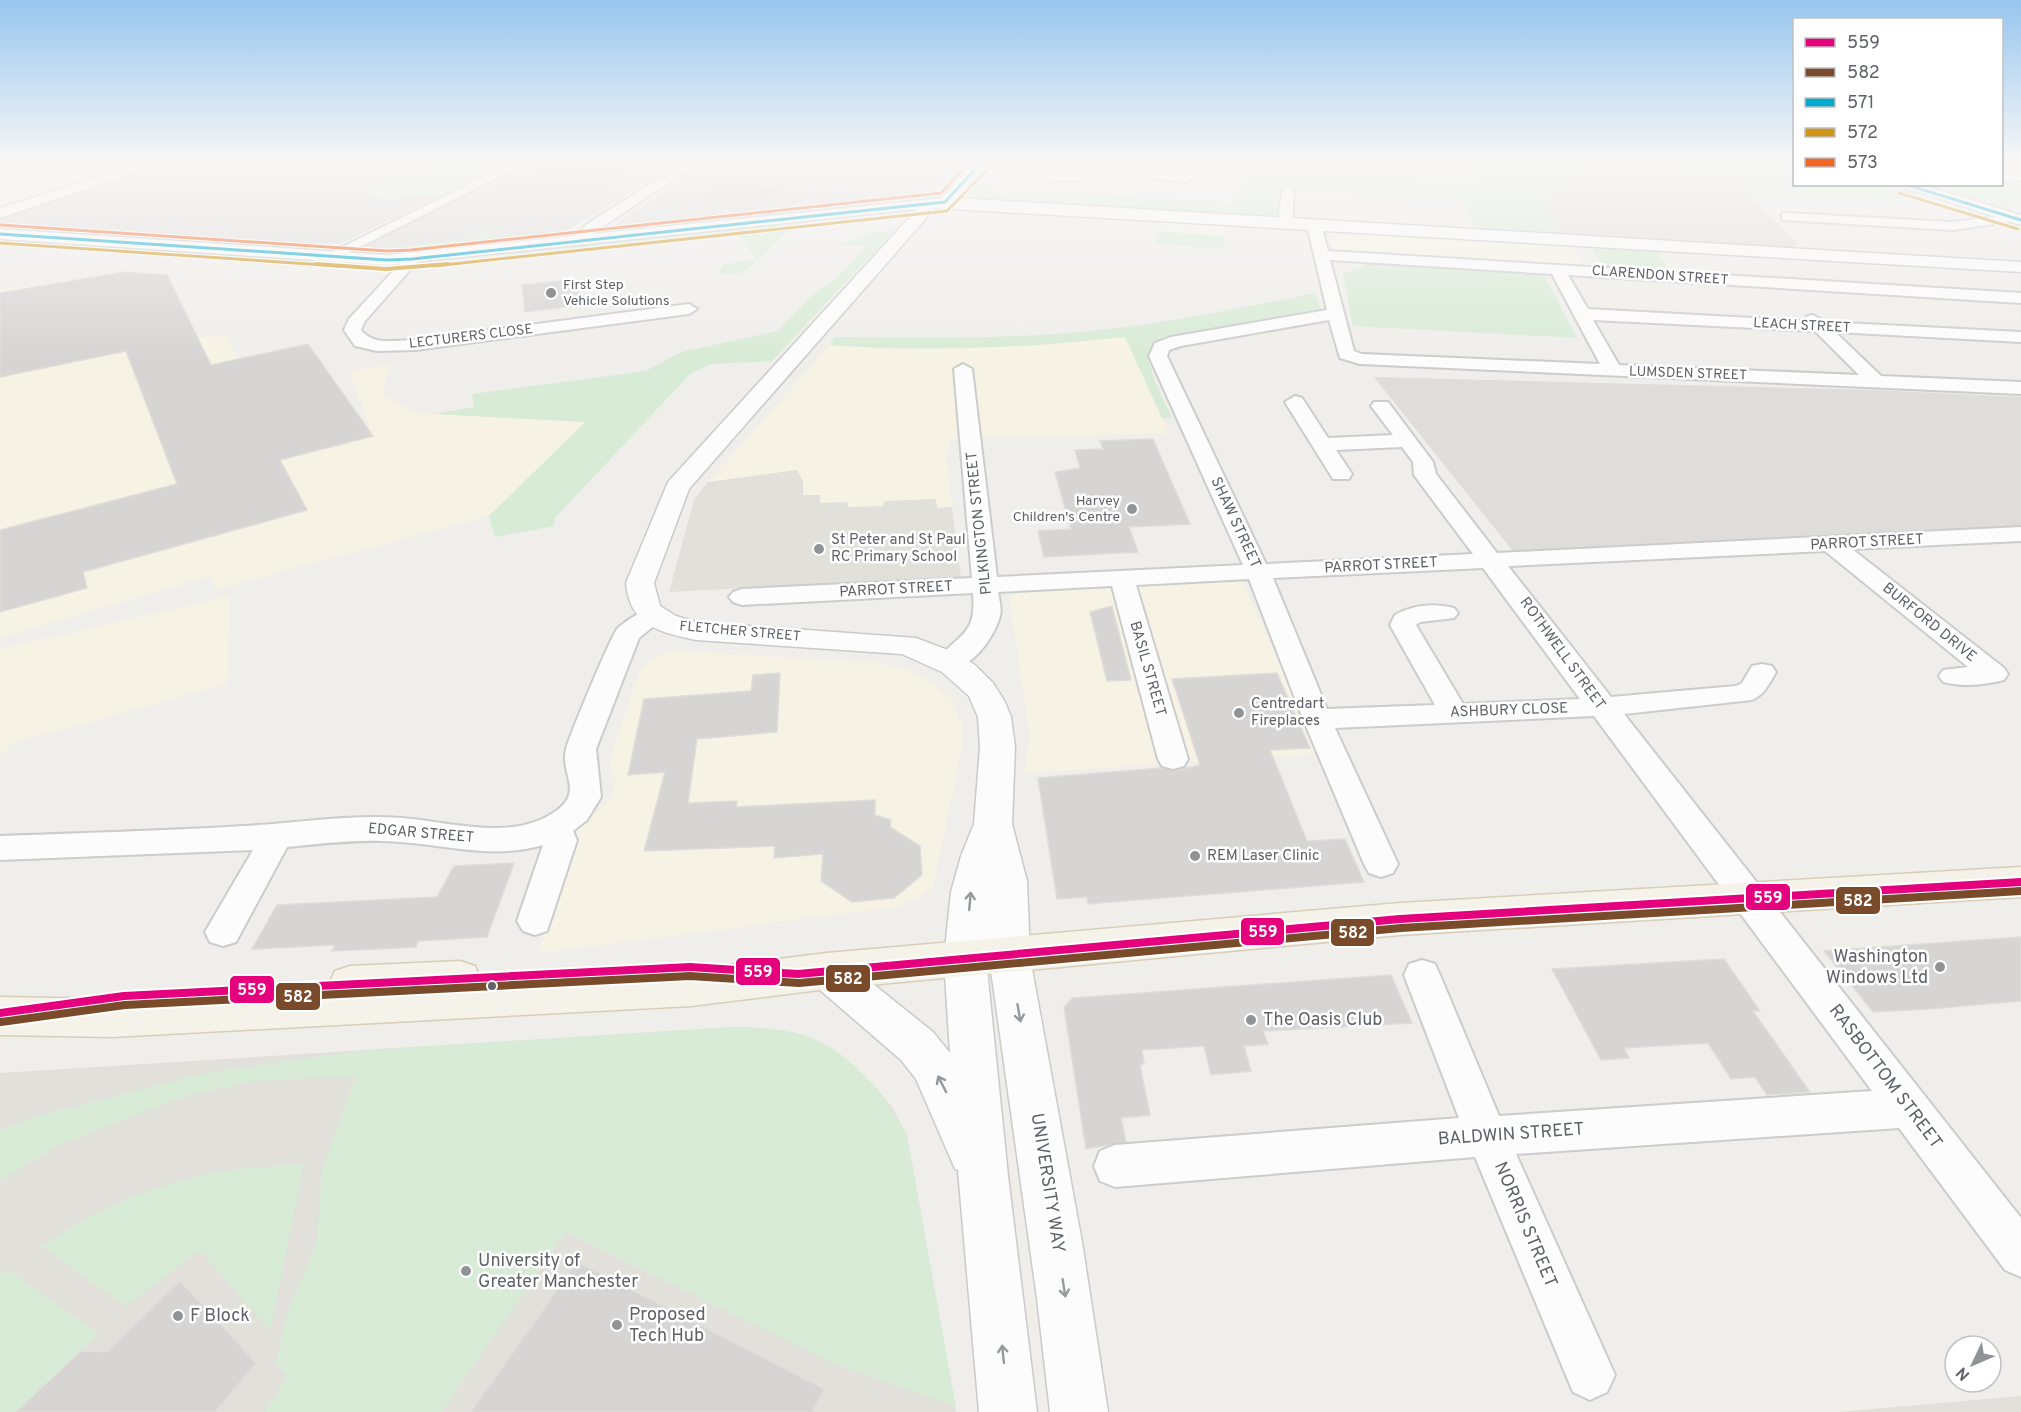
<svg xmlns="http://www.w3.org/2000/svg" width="2021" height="1412" viewBox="0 0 2021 1412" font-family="Overpass,sans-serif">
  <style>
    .commercial { fill: #f7f3e4 }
    .industrial { fill: #dfddda }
    .education { fill: #e2e0da }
    .green { fill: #d8ebd6 }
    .building { fill: #d6d5d3; stroke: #deddd9; stroke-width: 1.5 }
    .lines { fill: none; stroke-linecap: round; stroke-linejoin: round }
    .street-casing { stroke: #cbcccc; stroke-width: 4 }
    .secondary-casing { stroke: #cacacb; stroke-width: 3 }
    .primary-casing { stroke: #d7ceb8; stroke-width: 3 }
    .street { fill: #fdfcfc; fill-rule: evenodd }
    .secondary { fill: #fdfcfc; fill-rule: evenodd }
    .primary { fill: #f4f2e9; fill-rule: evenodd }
    .bus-1-casing { stroke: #fff; stroke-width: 12 }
    .bus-2-casing { stroke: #fff; stroke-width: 12 }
    .bus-3-casing { stroke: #fff; stroke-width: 5 }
    .bus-4-far1-casing { stroke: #fff; stroke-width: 5 }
    .bus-4-casing { stroke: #fff; stroke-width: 7 }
    .bus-5-casing { stroke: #fff; stroke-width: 5 }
    .bus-1 { stroke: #e5007d; stroke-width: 8 }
    .bus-2 { stroke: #7a4b2a; stroke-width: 8 }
    .bus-3 { stroke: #00a9ce; stroke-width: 3 }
    .bus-4-far1 { stroke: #d1951a; stroke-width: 3 }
    .bus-4 { stroke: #d1951a; stroke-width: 4 }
    .bus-5 { stroke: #f26522; stroke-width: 3 }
    .oneway { stroke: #96999c }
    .poi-dot { fill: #919496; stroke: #fff; stroke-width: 2 }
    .bus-dot { fill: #5f6368; stroke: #fff; stroke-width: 2 }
    .labels { text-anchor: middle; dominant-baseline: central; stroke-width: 5; stroke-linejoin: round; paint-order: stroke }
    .far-street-label { font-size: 14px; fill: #5f6368; stroke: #fff }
    .far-poi-label { font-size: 14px; fill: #5f6368; stroke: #fff; text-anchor: start }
    .street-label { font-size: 15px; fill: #5f6368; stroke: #fff }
    .poi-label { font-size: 15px; fill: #5f6368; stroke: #fff; text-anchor: start }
    .near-poi-label { font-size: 18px; fill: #5f6368; stroke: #fff; text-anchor: start }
    .near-street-label { font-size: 18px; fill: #5f6368; stroke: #fff }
    .line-badge { stroke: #fff; stroke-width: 2 }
    .badge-label { font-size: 16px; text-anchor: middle; font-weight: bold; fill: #fff }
  </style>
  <rect width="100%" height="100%" fill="#efeeea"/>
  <path class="commercial" d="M1161,220L1227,224L1225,236L1158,231Z
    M1331,231L1570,244L1584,266L1334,252Z
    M123,272L167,275L197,337L226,336L239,359L308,344L371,433L350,371L389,365L382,395L417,413L586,422L489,516L217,589L211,576L0,638V290Z
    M1125,337L1169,433L950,439V449L946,451L952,507L937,508L935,499L884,502V506L848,507L847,502L820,503L803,495V481L796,470L708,482L830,345L898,350L1009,346Z
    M1235,565L1320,754L1024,773L1030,738L1006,575Z
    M230,596L227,684L13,743L0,756V649Z
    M685,651L882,663L911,671L935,685L951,699L961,722L963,742L933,887L916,900L896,907L539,953L572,831L610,801L616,782L609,763L641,668L651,659L667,652Z"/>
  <path class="industrial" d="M339,161H511L340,244L294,243L0,225V219L122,180L267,189Z
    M536,161H680L560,235L467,247L377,250L365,245Z
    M704,161H968L930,194L919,197L631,229L614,225L689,175L685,174Z
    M1374,377L1875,390L2021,397V527L1516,555Z"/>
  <path class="education" d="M179,161H339L267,189L122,180Z
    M1594,169L1733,177L1798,244L1789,248L1558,235L1542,204Z
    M797,470L803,481V495H820V503L848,502V507L883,506L884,501L936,499L937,508L952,507L961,577L669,592L694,500L708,482Z
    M734,1027L764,1028L804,1035L830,1049L852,1065L873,1084L892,1107L907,1135L956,1412H0V1073Z
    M2021,1396V1412H1838Z"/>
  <path class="green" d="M439,161H511L436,196L407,195L398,199L359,196Z
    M1469,161H1794V184L1887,185L1927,196L1886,200L1891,203L1769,197L1750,194L1733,177L1594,169L1542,204L1558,235L1474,229L1463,199L1285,190L1283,219L963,201L974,184L993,189L1235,202L1246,168L1476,180Z
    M2021,180V205L1998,208L1934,189L2002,184V182Z
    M799,221L743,273H718L724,264L756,260L740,233L505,259L502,255Z
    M484,231L542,237L470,245L388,249C420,240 454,247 484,231Z
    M894,231L772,361L711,364L690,374L555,518L554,526L495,537L489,516L585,422L434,414L474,407L472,394L646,371L681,352L778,331L812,295L834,280L866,247L841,245L870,232Z
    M1158,231L1225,236L1223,249L1155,244Z
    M1600,247L1656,251L1673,274L1605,270L1592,249Z
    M1370,263L1544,275L1577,338L1353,326L1343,274Z
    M1315,293L1322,312L1273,323L1154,341L1147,356L1155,381L1172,418H1162L1125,337C1027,348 928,352 830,345L834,337C922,337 1012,340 1099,330C1172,322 1244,307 1315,293Z
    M734,1027C757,1028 781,1028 803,1035C849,1049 885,1094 907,1135L956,1407L828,1361L566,1232L441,1412H265L287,1376L276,1363L287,1314L317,1241L322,1169L356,1076L253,1081L179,1098L61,1144L0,1180V1131L34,1117L206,1073L366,1050Z
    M304,1164L270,1331L200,1250L126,1306L42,1247C92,1210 147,1187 208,1174C239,1167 273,1167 304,1164Z
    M8,1270L99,1334L16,1412H0V1276Z"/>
  <path class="building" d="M555,161H652L593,196L490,190L541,164Z
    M720,183L787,188L755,209L743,211L685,207Z
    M123,272L167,275L211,365L308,344L373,436L280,460L307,510L83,572L87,588L0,612V530L177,484L126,351L0,377V293Z
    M576,279L581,305L525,312L522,285Z
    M1153,439L1190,524L1129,527L1138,552L1044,557L1038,531L1071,529L1055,472L1080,468L1075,450L1103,449L1100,441Z
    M1112,606L1131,680L1107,681L1090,612Z
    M780,673L777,732L697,739L688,803L737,801L736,807L875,800V815L891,820L890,827L920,846L922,875L894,898L852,902L821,881L823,854L774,858L775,846L644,851L665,772L628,775L644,699L751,691L753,675Z
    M1277,673L1310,748L1270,750L1307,841L1345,839L1364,882L1088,904L1087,897L1057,899L1038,778L1161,768L1174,771L1200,765L1172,679Z
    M514,863L487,937L418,941L416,947L379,949L332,951L335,945L252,949L277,905L437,897L454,866Z
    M2021,937V1001L1929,1009L1873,1012L1824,951Z
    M1724,959L1760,1011H1753L1810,1092L1767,1095L1755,1077L1731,1079L1708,1043L1624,1048L1629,1058L1601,1060L1552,969Z
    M1391,975L1412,1023L1263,1031L1268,1044L1244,1046L1251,1071L1211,1075L1204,1046L1142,1050L1144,1064L1140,1065L1150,1115L1121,1118L1126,1142L1086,1149L1064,1007L1073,998Z
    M577,1262L824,1389L812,1412H471Z
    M180,1281L256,1363L215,1412H16L81,1351L107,1352Z"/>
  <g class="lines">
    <defs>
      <path id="street" d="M130,161H165L166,162C158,168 138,167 130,161Z
        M516,161H531L336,259H326L324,256Z
        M688,161H702L597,230L583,244H573V238L587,224Z
        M1083,161H1095L1079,180H1052L1046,176L1052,172L1072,173Z
        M1110,161H1136L1148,170L1186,174L1192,178L1186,182L1145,177L1128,166Z
        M1280,161H1292L1289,167L1285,169L1279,165Z
        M2021,171V179L2002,182V174Z
        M1907,184H1945L1912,191L1908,190Z
        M1288,187L1294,191L1292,223L1285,227L1278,223L1282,191Z
        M1787,213L1953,222L2016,214L2021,215V220L1953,230L1782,220V214Z
        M1314,221L1321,225L1328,251L2021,293V303L1568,275L1588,309L1805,321L1807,316L1813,315L1824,322L2021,332V342L1835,332L1881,376L2021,382V394L1360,364L1340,358L1329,320L1181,346L1169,350L1167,356L1266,564L1473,554L1414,475L1413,462L1402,447L1336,450L1352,474L1349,479H1333L1285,402L1295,396L1302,398L1328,438L1393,435L1371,406L1374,402H1388L1433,462L1436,474L1497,553L2021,527V541L1852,549L2004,668L2008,674L2004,680C1985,685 1962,687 1943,682L1939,676L1943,670L1968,667L1825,551L1508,566L1611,697L1736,686L1742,683L1752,666L1762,664L1772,666L1776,672C1769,684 1765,694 1752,700L1624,714L2021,1218V1277L2005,1270L1899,1128L1516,1154L1615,1375L1607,1392L1590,1400L1573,1392L1475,1157L1115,1187L1100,1181L1094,1166L1100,1151L1115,1145L1459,1118L1404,975L1409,964L1422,960L1435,964L1440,975L1499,1116L1872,1091L1594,716L1335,728L1398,864L1393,873L1381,877L1369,873L1364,864L1303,719L1249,579L1136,585L1188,759L1184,766L1173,769L1162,766L1158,759L1112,586L998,592C999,599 1002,609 1000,616C994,639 967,676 940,669L936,663C957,632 977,638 973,593L742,605L733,602L729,597L733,592L742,589L972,578L954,369L963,364L972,369L997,577L1243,565L1149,356L1155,343L1171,337L1327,310L1307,225ZM1330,260L1552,274L1600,364L1362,354L1354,351ZM1593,320L1815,331L1859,375L1619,365ZM1483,568L1580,699L1463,704L1416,625L1420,622L1454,618L1458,613L1454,608C1434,603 1413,605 1395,615L1390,625L1435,705L1327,709L1273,578Z
        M412,255L419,259L417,262L365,321L361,330C373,346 396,340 415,340L689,304L697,309L689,314L415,350L377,351L355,346L344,330L349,319L407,256Z
        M653,608L662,611L666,616L639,638L596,749L601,797L587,820L573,831L577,840L547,931L535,935L523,931L517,921L543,845C490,861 437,842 383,841C351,840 319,844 287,847L236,942L223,946L210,942L205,932L253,850L0,860V836C81,833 163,831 244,826C297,823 350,814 402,818C452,822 513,842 556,811C584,791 560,774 566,749C570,735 611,635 618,628C627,620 641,611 653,608Z"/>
      <path id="secondary" d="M150,161H171L0,218V208Z
        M976,161H990L957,198L2021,262V272L935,208L689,489L654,583L660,606L676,616L696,622L916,638L953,652L975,665L993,683L1005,702L1011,717L1015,747L1012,824L1027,881L1030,958L1082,1242L1108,1412H1050L1037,1298L987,942L986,959L1008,1176L1037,1412H979L958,1170L955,1169L916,1079L901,1060L812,983L806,971L812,959L827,953L842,959L933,1032L950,1053L944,959L951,892L961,856L974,824L980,747L978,717L969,696L942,672L902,654L696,640C659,632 630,626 626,583L668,482L917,209L387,265L0,239V229L387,255L941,198Z
        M1895,184H1919L2021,215V225Z"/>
      <path id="primary" d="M2021,867V897L1400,935L827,989L691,1006L112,1037L0,1035V997L112,999L331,988L329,984L335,971L350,966L460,961L475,966L481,980L691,970L827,953L1400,903Z"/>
    </defs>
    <use href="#street" class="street-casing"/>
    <use href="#secondary" class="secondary-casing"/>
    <use href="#primary" class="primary-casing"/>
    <use href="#street" class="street"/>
    <use href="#secondary" class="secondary"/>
    <use href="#primary" class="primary"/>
    <defs>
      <path id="bus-1" d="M0,1013L124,996L690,967L798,974L1400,919L2021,882"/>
      <path id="bus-2" d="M1,1022L125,1005L690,976L799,983L1401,928L2021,891"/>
      <path id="bus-3" d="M1904,184L2021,220
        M0,234L387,260L412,259L945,202L983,161"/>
      <path id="bus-4-far1" d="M1899,193L2018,229
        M0,243L339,266
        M434,266L947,211L990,167"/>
      <path id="bus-4" d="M316,264L386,269L448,264"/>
      <path id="bus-5" d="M1,225L387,251L411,250L941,193L971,161"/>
    </defs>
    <use href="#bus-1" class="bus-1-casing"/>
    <use href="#bus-2" class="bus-2-casing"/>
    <use href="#bus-3" class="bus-3-casing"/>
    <use href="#bus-4-far1" class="bus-4-far1-casing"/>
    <use href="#bus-4" class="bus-4-casing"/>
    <use href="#bus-5" class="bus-5-casing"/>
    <use href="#bus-1" class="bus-1"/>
    <use href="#bus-2" class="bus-2"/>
    <use href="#bus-3" class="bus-3"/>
    <use href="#bus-4-far1" class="bus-4-far1"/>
    <use href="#bus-4" class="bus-4"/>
    <use href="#bus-5" class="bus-5"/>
  </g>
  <defs><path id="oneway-shaft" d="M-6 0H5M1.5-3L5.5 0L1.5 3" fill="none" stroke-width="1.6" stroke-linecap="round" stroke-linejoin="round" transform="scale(1.5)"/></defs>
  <g class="oneway">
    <use href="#oneway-shaft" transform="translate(970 901) rotate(-85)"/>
    <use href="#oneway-shaft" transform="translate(1019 1013) rotate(80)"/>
    <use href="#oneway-shaft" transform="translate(942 1084) rotate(-117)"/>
    <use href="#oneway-shaft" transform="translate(1064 1288) rotate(81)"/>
    <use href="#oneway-shaft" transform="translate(1003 1354) rotate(-96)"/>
  </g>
  <linearGradient id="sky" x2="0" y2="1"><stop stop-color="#97c6ef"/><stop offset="0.45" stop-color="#f8f7f6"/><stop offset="1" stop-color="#f8f7f6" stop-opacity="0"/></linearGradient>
  <rect width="2021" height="359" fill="url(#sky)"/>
  <g class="poi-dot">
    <circle cx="551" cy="293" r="6"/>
    <circle cx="1132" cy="509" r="6"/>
    <circle cx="819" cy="549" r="6"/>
    <circle cx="1239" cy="713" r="6"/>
    <circle cx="1195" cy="856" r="6"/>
    <circle cx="1940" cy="967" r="6"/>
    <circle cx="1251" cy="1020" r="6"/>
    <circle cx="466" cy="1271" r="6"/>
    <circle cx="178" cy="1316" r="6"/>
    <circle cx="617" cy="1325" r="6"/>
  </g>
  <circle class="bus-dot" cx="492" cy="986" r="5"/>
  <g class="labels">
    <g class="far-street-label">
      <text transform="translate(1660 276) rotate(4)">CLARENDON STREET</text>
      <text transform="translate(1802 326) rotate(3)">LEACH STREET</text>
      <text transform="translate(471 337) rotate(-7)">LECTURERS CLOSE</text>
      <text transform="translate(1688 374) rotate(2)">LUMSDEN STREET</text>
      <text transform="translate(740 632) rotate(5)">FLETCHER STREET</text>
    </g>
    <g class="far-poi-label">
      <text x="563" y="285">First Step<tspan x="563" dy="16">Vehicle Solutions</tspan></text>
      <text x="1120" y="501" text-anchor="end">Harvey<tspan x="1120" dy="16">Children's Centre</tspan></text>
    </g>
    <g class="street-label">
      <text transform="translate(980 523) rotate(-96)">PILKINGTON STREET</text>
      <text transform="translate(1235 523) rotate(65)">SHAW STREET</text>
      <text transform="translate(1867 543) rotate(-3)">PARROT STREET</text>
      <text transform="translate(1381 566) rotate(-3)">PARROT STREET</text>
      <text transform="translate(896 590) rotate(-3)">PARROT STREET</text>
      <text transform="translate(1929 623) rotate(39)">BURFORD DRIVE</text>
      <text transform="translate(1562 654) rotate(54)">ROTHWELL STREET</text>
      <text transform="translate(1147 669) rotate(74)">BASIL STREET</text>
      <text transform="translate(1509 711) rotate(-2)">ASHBURY CLOSE</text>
      <text transform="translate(421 834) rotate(5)">EDGAR STREET</text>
    </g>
    <g class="poi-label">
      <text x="831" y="540">St Peter and St Paul<tspan x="831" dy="17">RC Primary School</tspan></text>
      <text x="1251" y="704">Centredart<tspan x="1251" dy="17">Fireplaces</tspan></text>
      <text x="1207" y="856">REM Laser Clinic</text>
    </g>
    <g class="near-poi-label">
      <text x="1928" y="957" text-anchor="end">Washington<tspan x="1928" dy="21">Windows Ltd</tspan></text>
      <text x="1263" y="1020">The Oasis Club</text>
      <text x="478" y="1261">University of<tspan x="478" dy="21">Greater Manchester</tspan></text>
      <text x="629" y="1315">Proposed<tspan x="629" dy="21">Tech Hub</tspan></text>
      <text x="190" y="1316">F Block</text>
    </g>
    <g class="near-street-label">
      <text transform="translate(1885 1077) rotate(53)">RASBOTTOM STREET</text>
      <text transform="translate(1511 1135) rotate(-4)">BALDWIN STREET</text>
      <text transform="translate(1047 1183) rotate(81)">UNIVERSITY WAY</text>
      <text transform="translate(1525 1225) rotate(67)">NORRIS STREET</text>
    </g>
  </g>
  <g class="line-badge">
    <rect x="1745" y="883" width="46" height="28" rx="6" fill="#e5007d"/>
    <rect x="1835" y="886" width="46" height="29" rx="6" fill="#7a4b2a"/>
    <rect x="1240" y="917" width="45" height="29" rx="6" fill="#e5007d"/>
    <rect x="1330" y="918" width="45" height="29" rx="6" fill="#7a4b2a"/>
    <rect x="735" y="957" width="46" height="29" rx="6" fill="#e5007d"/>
    <rect x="825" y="964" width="46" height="29" rx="6" fill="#7a4b2a"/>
    <rect x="229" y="975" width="46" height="29" rx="6" fill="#e5007d"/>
    <rect x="275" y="982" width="46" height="29" rx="6" fill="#7a4b2a"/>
  </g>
  <g class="badge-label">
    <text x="1768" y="903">559</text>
    <text x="1858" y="906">582</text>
    <text x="1263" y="937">559</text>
    <text x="1353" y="938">582</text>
    <text x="758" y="977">559</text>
    <text x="848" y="984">582</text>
    <text x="252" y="995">559</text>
    <text x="298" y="1002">582</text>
  </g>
  <rect x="1793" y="18" width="210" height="168" fill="#ffffff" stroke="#bfc1c3" stroke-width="1.5"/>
  <rect x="1805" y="38" width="30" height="9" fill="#e5007d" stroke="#bfc1c3" stroke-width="1.5"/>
  <text x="1847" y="48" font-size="18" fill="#5f6368">559</text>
  <rect x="1805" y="68" width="30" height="9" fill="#7a4b2a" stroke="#bfc1c3" stroke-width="1.5"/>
  <text x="1847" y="78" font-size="18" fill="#5f6368">582</text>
  <rect x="1805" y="98" width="30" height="9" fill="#00a9ce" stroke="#bfc1c3" stroke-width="1.5"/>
  <text x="1847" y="108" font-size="18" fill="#5f6368">571</text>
  <rect x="1805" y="128" width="30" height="9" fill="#d1951a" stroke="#bfc1c3" stroke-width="1.5"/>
  <text x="1847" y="138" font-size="18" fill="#5f6368">572</text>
  <rect x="1805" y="158" width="30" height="9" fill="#f26522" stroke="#bfc1c3" stroke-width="1.5"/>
  <text x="1847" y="168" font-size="18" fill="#5f6368">573</text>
  <g transform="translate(1973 1364) rotate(226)"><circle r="28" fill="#ffffff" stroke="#bfc1c3" stroke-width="1.5"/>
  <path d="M0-4.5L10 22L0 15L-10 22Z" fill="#919496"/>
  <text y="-9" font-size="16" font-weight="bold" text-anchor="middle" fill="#5f6368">N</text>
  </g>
</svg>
